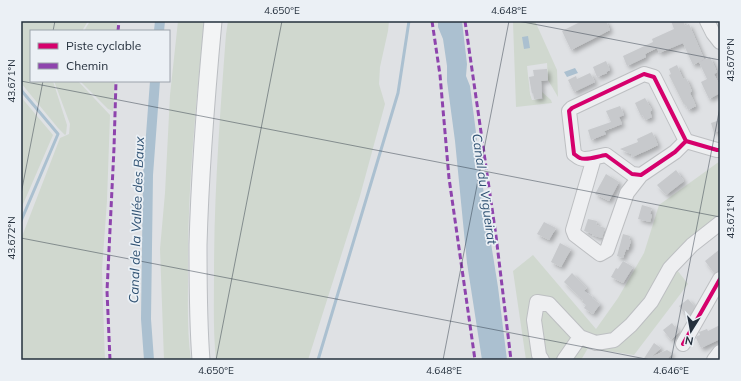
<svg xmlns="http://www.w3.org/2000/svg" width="741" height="381" viewBox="0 0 741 381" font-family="Mulish,sans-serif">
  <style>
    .green { fill: #d0d8cf }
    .water { fill: #abc0d0 }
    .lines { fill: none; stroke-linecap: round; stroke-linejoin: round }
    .stream { stroke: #abc0d0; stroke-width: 3 }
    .canal { stroke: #abc0d0; stroke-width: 10 }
    .building { fill: #c7c9cc; filter: url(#shadow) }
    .minor-casing { stroke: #bdbfc2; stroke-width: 16 }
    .major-casing { stroke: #bbbec2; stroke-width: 19 }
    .minor { stroke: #eeeff1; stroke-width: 14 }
    .major { stroke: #f3f4f5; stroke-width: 17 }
    .quiet { stroke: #8e44ad; stroke-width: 3; stroke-dasharray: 6 3; stroke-linecap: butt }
    .cycleway-casing { stroke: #ebf0f5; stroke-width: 6 }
    .cycleway { stroke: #d6006c; stroke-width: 4 }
    .ticks { fill: none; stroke: #25303d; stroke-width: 1; stroke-opacity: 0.45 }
    .labels { text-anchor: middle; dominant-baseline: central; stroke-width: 3.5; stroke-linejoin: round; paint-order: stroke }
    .water-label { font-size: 13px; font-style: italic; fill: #2f5172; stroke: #ebf0f5 }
    .neatline { fill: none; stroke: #25303d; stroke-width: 1.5 }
    .ticks-label { font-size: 10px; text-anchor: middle; fill: #25303d }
  </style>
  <defs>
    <filter id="shadow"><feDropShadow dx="3" dy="3" stdDeviation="2" flood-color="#0004"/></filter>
  </defs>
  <rect width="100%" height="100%" fill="#dfe1e4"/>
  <path class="green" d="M21,21H88L82,31H31V62H23H31V81H53L67,125L66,134L65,135L58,128L21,83Z
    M90,21H117V31H84Z
    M178,21H204C196,107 187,192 188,278C188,306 187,333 191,360H164L160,249L165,193L170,95Z
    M228,21H389L388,31L380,67L379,84L385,104L360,196L308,360H216C213,332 214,303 214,275C214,194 220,114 226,34Z
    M515,21H535L557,70L558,97L548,80L547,63L527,66L530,94L532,100L543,99L542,92L551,100L552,103L516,107L513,22Z
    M54,81H78L110,115L107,201L102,269L103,306L105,360H21V239L60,138L69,134L70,124Z
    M80,81H115L113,111L108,109Z
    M21,97L53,135L21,209Z
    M720,161V231L691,254L677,270L688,284L634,355L588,348L581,360H526L513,271L533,255L596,329L618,298L644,253L659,205Z"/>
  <path class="water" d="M438,21H462L467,64L466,76L470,86L487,218L498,287L507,360H482L467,263L455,141L447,81V66L443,39L438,27Z
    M528,36L530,48L524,49L522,37Z
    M575,68L578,73L567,77L564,72Z"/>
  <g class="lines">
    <path class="stream" d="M21,90L58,134L21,221
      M318,360L398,93L409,21"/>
    <path class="canal" d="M159,31L160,21
      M149,360L146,319L148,175L155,81"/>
  </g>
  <path class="building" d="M582,21H606L610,30L571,50L562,31Z
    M671,21H683L685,26L689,24L704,59L700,62L710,57L717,72L714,74L720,86V93L709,99L701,82L707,79L699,62L693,65L683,43L659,53L657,48L645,54L646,57L627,66L623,56L653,42L652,39L674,29Z
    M606,61L610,70L606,72L607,73L597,77L593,67Z
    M677,65L683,79L686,78L692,91L690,93L696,106L688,110L686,105L685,106L684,103H683L669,75L671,74L669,69Z
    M547,69L548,80L541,81L542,98L534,99L533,93L532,94L529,77L534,76L533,70Z
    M590,73L595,82L574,92L568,80L576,76L577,79Z
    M645,98L652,110L650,112L652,117L645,120L643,115L641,116L635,103Z
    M620,106L624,115L619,117L622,124L604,131L606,134L591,140L588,130L611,122L606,111Z
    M720,120V130L714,133L711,123Z
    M652,132L658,145L648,150L632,157L631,154L620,149L638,142L637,139Z
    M676,170L684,181L666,195L657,185Z
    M606,174L619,182L609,201L595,194Z
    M642,205L652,208L650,214L652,215L650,222L638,219Z
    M588,219L597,221L596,225L605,228L602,238L592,235L593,234L584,231Z
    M544,222L556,228L549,240L537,234Z
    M623,234L630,236L629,240L631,241L628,250L626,249L623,258L617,256Z
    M560,243L571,249L561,267L551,262Z
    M720,249V271L714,273L705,261Z
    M623,261L633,267L623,283L611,277L616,268L618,269Z
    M572,273L587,288L584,291L593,297L592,298L600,304L593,314L584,308L586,305L582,302L583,300L564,282Z
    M688,299L695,307L688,318L679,306Z
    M672,323L679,332L671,340L663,330Z
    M720,325V339L701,348L696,338L697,336L700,335L699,332L707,329L708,331Z
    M654,343L661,348L651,357L667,350L672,353L667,360H643Z"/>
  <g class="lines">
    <defs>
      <path id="minor" d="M707,21L713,33L720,42
        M686,141L675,152L641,175L632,174L606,155C598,156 587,161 580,158C577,157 576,155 574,154L569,111L572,108L644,74L654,77L686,141L717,150H720
        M594,158L573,230L575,235L600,254L607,250L627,193L641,175
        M683,344L720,279
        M542,360L539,355L534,320L537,302L549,304L580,337L596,343L614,340L631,325L651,302L670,268L692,245L720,223
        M564,360L580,337
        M714,360L720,352"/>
      <path id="major" d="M201,360C198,322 198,283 198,245C200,169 206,96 213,21"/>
    </defs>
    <use href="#minor" class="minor-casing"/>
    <use href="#major" class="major-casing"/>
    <use href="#minor" class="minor"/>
    <use href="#major" class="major"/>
    <path class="quiet" d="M432,21L440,75L449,178L475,360
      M465,21L496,236L511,360
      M118,31L119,21
      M110,360L107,291L114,148L116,81"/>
    <defs>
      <path id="cycleway" d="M686,141L675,152L641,175L632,174L606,155C598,156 587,161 580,158C577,157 576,155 574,154L569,111L572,108L644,74L654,77L686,141L717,150H720
        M683,344L720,279"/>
    </defs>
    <use href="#cycleway" class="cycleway-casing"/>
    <use href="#cycleway" class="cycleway"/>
  </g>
  <path class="ticks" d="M518,21L720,60M53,31L55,21M21,81L720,217M21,194L43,81M21,238L651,360M216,360L282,21M443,360L509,21M671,360L720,107"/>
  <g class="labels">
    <g class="water-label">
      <text transform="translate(485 189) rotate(82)">Canal du Vigueirat</text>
      <text transform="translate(136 220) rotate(-88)">Canal de la Vallée des Baux</text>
    </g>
  </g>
  <rect width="741" height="381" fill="none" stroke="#ebf0f5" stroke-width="44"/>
  <rect x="30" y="30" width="140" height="52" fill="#ebf0f5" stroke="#9ca3ab"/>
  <rect x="38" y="43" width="20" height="6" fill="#d6006c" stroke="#9ca3ab"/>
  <text x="66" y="50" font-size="12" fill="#25303d">Piste cyclable</text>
  <rect x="38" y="63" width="20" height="6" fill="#8e44ad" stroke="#9ca3ab"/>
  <text x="66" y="70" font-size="12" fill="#25303d">Chemin</text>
  <g transform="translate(691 331) rotate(191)" stroke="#ebf0f5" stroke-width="3" paint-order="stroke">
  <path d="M0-3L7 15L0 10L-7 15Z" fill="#25303d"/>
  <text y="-6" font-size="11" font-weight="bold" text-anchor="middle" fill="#25303d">N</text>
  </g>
  <rect x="22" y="22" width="697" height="337" class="neatline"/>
  <g class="ticks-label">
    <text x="282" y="14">4.650°E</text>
    <text x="509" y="14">4.648°E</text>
    <text transform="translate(730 60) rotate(-90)" y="4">43.670°N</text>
    <text transform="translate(11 81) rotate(-90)" y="4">43.671°N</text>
    <text transform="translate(730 217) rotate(-90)" y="4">43.671°N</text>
    <text transform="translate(11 238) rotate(-90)" y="4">43.672°N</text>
    <text x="216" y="374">4.650°E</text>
    <text x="444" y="374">4.648°E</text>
    <text x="671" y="374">4.646°E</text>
  </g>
</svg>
